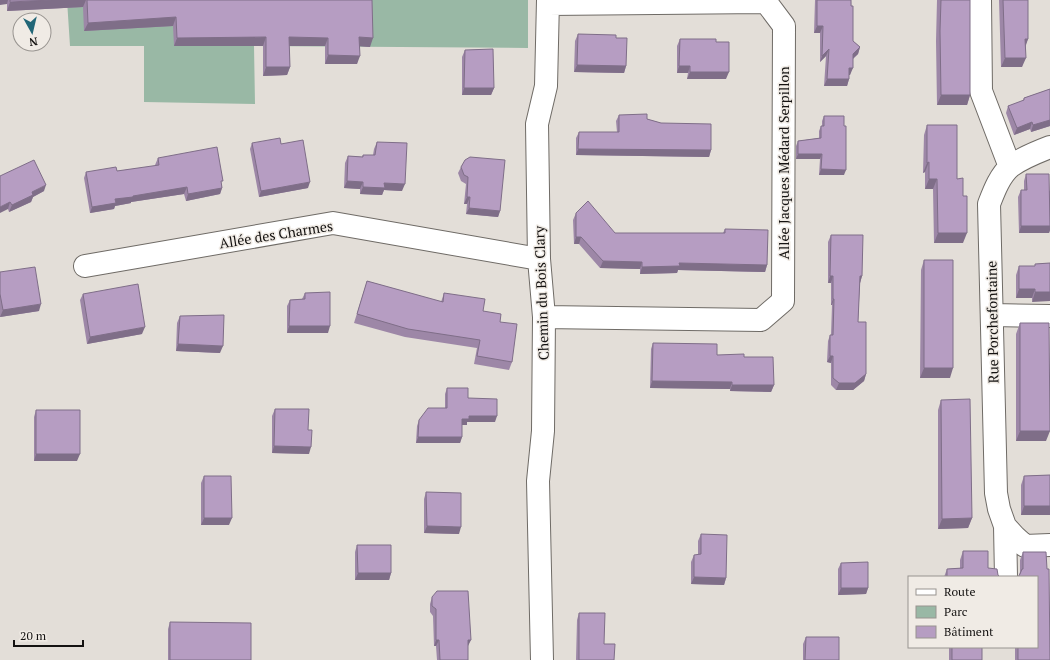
<svg xmlns="http://www.w3.org/2000/svg" width="1050" height="660" viewBox="0 0 1050 660" font-family="'PT Serif',serif">
  <style>
    .green { fill: #99b8a5 }
    .lines { fill: none; stroke-linecap: round; stroke-linejoin: round }
    .minor-casing { stroke: #6f6b66; stroke-width: 24 }
    .minor { stroke: #fff; stroke-width: 22 }
    .wall { fill: #9d87a7 }
    .shaded-wall { fill: #7f6e88 }
    .building { fill: #b69dc2; stroke: #7f6e88 }
    .labels { text-anchor: middle; dominant-baseline: central; stroke-width: 3; stroke-linejoin: round; paint-order: stroke }
    .street-label { font-size: 14px; fill: #141211; stroke: #f0ebe5 }
  </style>
  <rect width="100%" height="100%" fill="#e3ded8"/>
  <path class="green" d="M67,0H528V48L254,46L255,104L144,102V46H70Z"/>
  <g class="lines">
    <defs>
      <path id="minor" d="M980,0L981,91L1010,167
        M1050,147C1037,152 1022,158 1011,166C1000,175 994,191 989,204L996,493L999,509L1005,526L1015,537L1025,546L1050,545
        M85,266L333,223L539,259
        M992,315L1050,316
        M544,317L761,320L783,301L784,26L766,2L548,4
        M1005,526L1006,577
        M542,660L538,481L543,431L544,317L539,259L537,124L546,86L548,0"/>
    </defs>
    <use href="#minor" class="minor-casing"/>
    <use href="#minor" class="minor"/>
  </g>
  <path class="wall" d="M0,0H372L370,47L360,46L357,64H325V46H289L290,67L287,75L263,76V46H174L173,26L84,31L83,7L7,11V4Z
    M815,0H851L853,41L860,47L858,54L853,59L850,75H849V79L847,86H824L826,56L820,62V33H814Z
    M937,0H970V95L967,105H937L936,41Z
    M999,0H1028V39L1025,46L1022,67H1001Z
    M578,34L616,38L626,66L624,73L574,72L575,41Z
    M680,39L716,42L726,79H687L688,73H677V46Z
    M465,50L494,88L491,95H462V57Z
    M1050,89V126L1031,132L1030,129L1014,135L1006,113L1008,106L1023,101L1024,98Z
    M619,115L647,119L661,123L711,150L709,157L576,155V138L579,132H617L616,121Z
    M824,116L844,175H819L820,159H796V146L798,141L819,138V131L821,126H822V121Z
    M927,125L957,179L963,243H934L933,189H925V172L923,173L924,135Z
    M377,142L402,191L384,190L382,195L360,194V189L344,188L345,163L348,156L362,157L363,155H373L374,149Z
    M252,143L308,188L259,197L250,149Z
    M158,158L222,186V188L220,194L186,201L184,194L131,202V203L115,206L114,209L90,213L84,178L86,172L117,171L156,166L155,165Z
    M461,167L500,211L498,217L466,214L467,204H464L466,184L461,181L458,173Z
    M1026,174L1050,191V230L1049,233H1019L1018,197L1021,190H1024V181Z
    M0,176L44,191L33,197L31,202L9,212L8,209Z
    M576,213L615,233H723L725,229L767,265L765,272L678,270L677,273L640,274V269L600,268L579,244H574L573,220Z
    M831,235L862,276L860,283L858,322L866,374L864,381L853,390H836L831,385V363L827,362L828,341L830,335H831L832,305H831V283H828V242Z
    M924,260L950,378H920L921,270Z
    M1050,263L1032,302V298H1016V275L1019,266H1035V264Z
    M0,272L39,311L0,317Z
    M367,281L441,302L444,293L483,311L500,322L512,362L509,370L474,364L477,348L405,337L354,323Z
    M305,293L328,333H287V306L290,300L302,299Z
    M83,294L142,334L87,344L80,300Z
    M180,316L220,353L176,351L177,323Z
    M1020,323L1046,441H1016V334Z
    M653,343L717,355L744,357L774,385L771,392L730,391V389L650,388L651,349Z
    M447,388L468,398L495,422H467V425H462V437L460,443H416L417,426L419,420L445,408V394Z
    M941,400L972,518L968,528L938,529V410Z
    M275,409L309,454L272,453V416Z
    M36,410L77,461H34V417Z
    M1050,475V515H1021V485L1024,476Z
    M204,476L229,525H201V483Z
    M426,492L459,534L424,533V499Z
    M701,534L726,578L724,585L691,584V562L694,555H698V541Z
    M357,545L391,573L389,580H355V552Z
    M963,551L998,575L1000,577H944L947,569L960,568V560Z
    M1023,552L1047,569L1050,660H1015V647H1037L1019,575L1020,572V560Z
    M841,563L868,588L866,594L838,595V569Z
    M432,597L468,646V660H437L436,646H434L433,616L430,612V604Z
    M579,613L604,644L614,660H576L577,620Z
    M170,622L251,660H168V629Z
    M806,637L839,660H803V644Z
    M949,647H982V660H949Z"/>
  <path class="shaded-wall" d="M0,0H8L7,4L0,5Z
    M52,0H86L83,7L7,11L10,2Z
    M176,17L173,26L84,31L88,23Z
    M817,26H823L820,33H814Z
    M266,37L263,46H174L177,38Z
    M289,37L328,38L325,46H286Z
    M359,37L373,38L370,47L356,46Z
    M1025,39H1028L1025,48Z
    M860,47L858,54L850,61L853,54Z
    M829,49L826,56L820,62L822,56Z
    M328,55L360,56L357,64H325Z
    M1005,58H1026L1022,67H1001Z
    M577,65L626,66L624,73L574,72Z
    M679,66H690L688,73H677Z
    M266,67H290L287,75L263,76Z
    M849,68H853L850,75H847Z
    M690,72H729L726,79H687Z
    M827,79H849L847,86H824Z
    M464,88H494L491,95H462Z
    M941,95H970L967,105H937Z
    M1050,120V126L1031,132L1033,125Z
    M1032,122L1030,129L1014,135L1017,128Z
    M578,149L711,150L709,157L576,155Z
    M798,154H822L820,159H796Z
    M929,162L925,172L923,173L927,163Z
    M821,169L846,170L844,175H819Z
    M929,179H937L933,189H925Z
    M347,181L363,182L360,189L344,188Z
    M310,182L308,188L259,197L261,191Z
    M384,183L405,184L402,191L384,190L382,195L360,194L363,187Z
    M46,185L44,191L33,197L31,202L9,212L12,205L32,192Z
    M187,187L184,194L131,202V203L115,206L114,209L90,213L92,207L115,199Z
    M222,188L220,194L186,201L188,194Z
    M467,197H470L467,204H464Z
    M10,202L8,209L0,213V207Z
    M469,208L500,211L498,217L466,214Z
    M1021,226H1050V230L1049,233H1019Z
    M938,233H967L963,243H934Z
    M576,237H581L579,244H574Z
    M603,261L642,262L640,269L600,268Z
    M679,263L767,265L765,272L678,270L677,273L640,274L642,267Z
    M830,276H833L831,283H828Z
    M860,276H862L860,283H857Z
    M1019,289H1035L1032,298H1016Z
    M1035,292H1050V301L1032,302Z
    M833,299H834L832,305H831Z
    M41,304L39,311L0,317L3,310Z
    M289,326H330L328,333H287Z
    M145,327L142,334L87,344L90,337Z
    M178,344L223,346L220,353L176,351Z
    M830,356H833L831,363L827,362Z
    M924,368H953L950,378H920Z
    M866,374L864,381L853,390H836L839,383Z
    M652,381L732,382L730,389L650,388Z
    M732,385H774L771,392L730,391Z
    M469,416H497L495,422H467V425H460L462,419Z
    M1020,431H1050L1046,441H1016Z
    M418,437H462L460,443H416Z
    M274,446L311,447L309,454L272,453Z
    M36,454H80L77,461H34Z
    M1024,506H1050V515H1021Z
    M204,518H232L229,525H201Z
    M972,518L968,528L938,529L942,519Z
    M427,526L461,527L459,534L424,533Z
    M358,573H391L389,580H355Z
    M694,577L726,578L724,585L691,584Z
    M841,588H868L866,594L838,595Z
    M436,640H439L436,646H434Z
    M468,640H471L468,646H465Z"/>
  <path class="building" d="M10,0H52L10,2Z
    M87,0H372L373,38L359,37L360,56L328,55V38L289,37L290,67H266V37L177,38L176,17L88,23Z
    M817,0H851V6H853V41L860,47L853,54V68H849V79H827L829,49L822,56L823,26H817Z
    M941,0H970V95H941L940,31Z
    M1003,0H1028V39H1025L1026,58H1005Z
    M578,34L616,35V38H627L626,66L577,65Z
    M680,39H716V42H729V72H690V66H679Z
    M493,49L494,88H464L465,50Z
    M1050,89V120L1033,125L1032,122L1017,128L1008,106L1024,100V98Z
    M647,114V119L661,123L711,124V150L578,149L579,132H619V115Z
    M824,116H844V126H846V170L821,169L822,154H798V141L821,138V126H824Z
    M927,125H957V179L963,178V196H967V233H938L937,179H929V162L927,163Z
    M280,138L281,144L303,140L310,182L261,191L252,143Z
    M377,142L407,143L405,184L384,183L385,188L363,187V182L347,181L348,156L363,157V155H375Z
    M217,147L223,181H221L222,188L188,194L187,187L133,196V197L115,199L116,203L92,207L86,172L116,167L117,171L159,165L158,158Z
    M470,157L505,160L500,211L469,208L470,197H467L468,177L464,175L461,167L465,160Z
    M34,160L46,185L32,192L33,195L12,205L10,202L0,207V176Z
    M1026,174H1049L1050,226H1021V190H1027Z
    M588,201L615,233H725V229L768,230L767,265L679,263L680,266L642,267V262L603,261L581,237H576V213Z
    M831,235H863L862,276H860L858,322H866V374L855,383H839L833,378V356H830V335H833L834,299H833V276H830Z
    M924,260H953V368H924Z
    M1050,263V292H1035V289H1019V266H1035V264Z
    M35,267L41,304L3,310L0,294V272Z
    M367,281L443,302L444,293L485,299L483,311L501,314L500,322L517,324L512,362L477,356L480,340L408,329L357,314Z
    M138,284L145,327L90,337L83,294Z
    M330,292V326H289L290,300L305,299V293Z
    M224,315L223,346L178,344L180,316Z
    M1020,323H1049L1050,431H1020Z
    M653,343L717,344V355L744,354V357H773L774,385H732V382L652,381Z
    M447,388H468V398L497,399V416H469V419H462V437H418L419,420L428,408H447Z
    M970,399L972,518L942,519L941,400Z
    M275,409H309L308,430H312L311,447L274,446Z
    M36,410H80V454H36Z
    M1050,475V506H1024V476Z
    M204,476H231L232,518H204Z
    M426,492L461,493V527L427,526Z
    M701,534L727,535L726,578L694,577V555L701,554Z
    M357,545H391V573H358Z
    M963,551H988V568L997,569L998,575L1000,577H947V569L963,568Z
    M1023,552H1046L1047,569H1049L1050,660H1018V647H1037V577H1018L1020,574L1022,569H1023Z
    M868,562V588H841V563Z
    M437,591H468L471,640H468V660H440L439,640H436V609L432,606V597Z
    M579,613H605L604,644H615L614,660H579Z
    M170,622L251,623V660H170Z
    M806,637H839V660H805Z
    M952,647H982V660H952Z"/>
  <g class="labels">
    <g class="street-label">
      <text transform="translate(783 163) rotate(-90)">Allée Jacques Médard Serpillon</text>
      <text transform="translate(276 234) rotate(-9)">Allée des Charmes</text>
      <text transform="translate(541 293) rotate(-92)">Chemin du Bois Clary</text>
      <text transform="translate(992 322) rotate(-91)">Rue Porchefontaine</text>
    </g>
  </g>
  <rect x="908" y="576" width="130" height="72" fill="#f0ebe5" stroke="#989490"/>
  <rect x="916" y="589" width="20" height="6" fill="#ffffff" stroke="#989490"/>
  <text x="944" y="596" font-size="12" fill="#141211">Route</text>
  <rect x="916" y="606" width="20" height="12" fill="#99b8a5" stroke="#989490"/>
  <text x="944" y="616" font-size="12" fill="#141211">Parc</text>
  <rect x="916" y="626" width="20" height="12" fill="#b69dc2" stroke="#989490"/>
  <text x="944" y="636" font-size="12" fill="#141211">Bâtiment</text>
  <g transform="translate(32 32) rotate(172)"><circle r="19" fill="#f0ebe5" stroke="#989490"/>
  <path d="M0-3L7 15L0 10L-7 15Z" fill="#216677"/>
  <text y="-6" font-size="11" font-weight="bold" text-anchor="middle" fill="#141211">N</text>
  </g>
  <path d="M14 640v6h69v-6" fill="none" stroke="#141211" stroke-width="2"/>
  <text x="20" y="640" font-size="12" fill="#141211" stroke="#f0ebe5" stroke-width="3" paint-order="stroke">20 m</text>
</svg>
